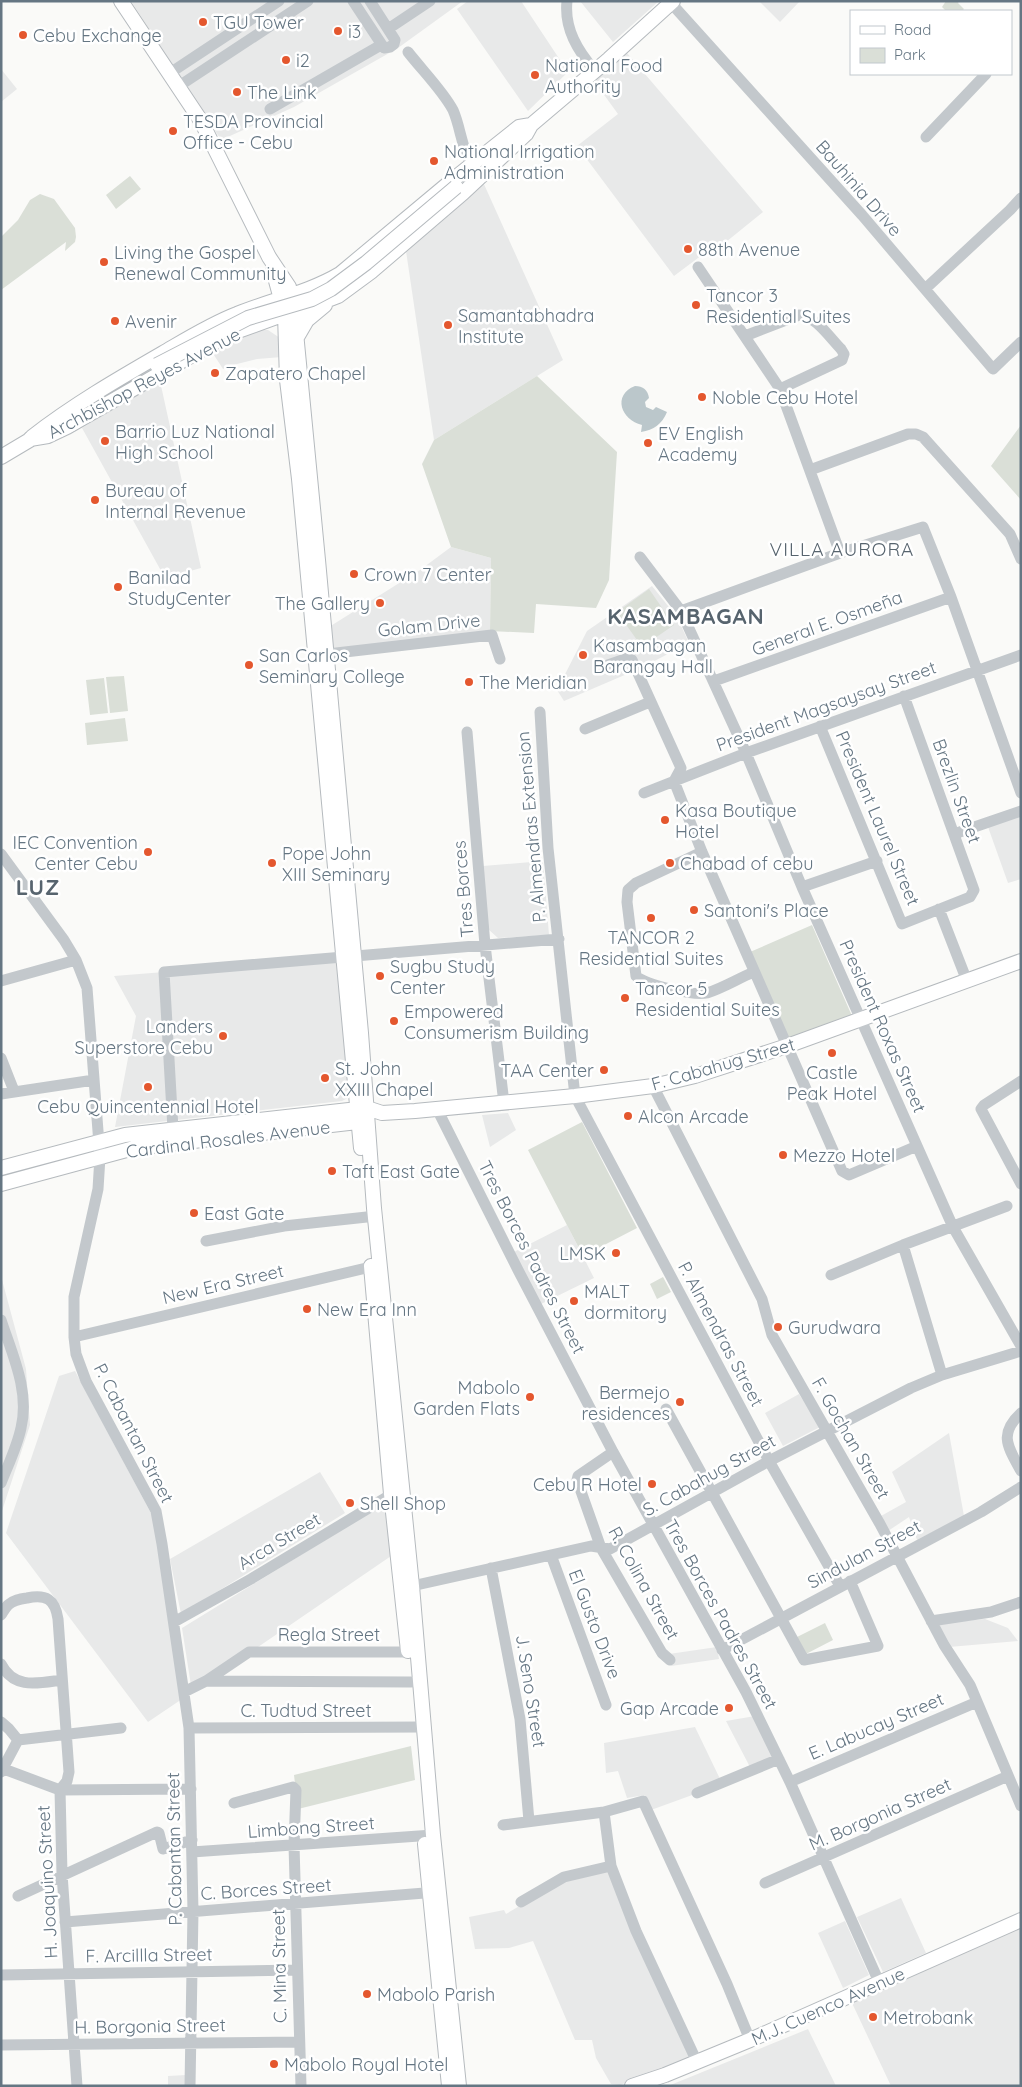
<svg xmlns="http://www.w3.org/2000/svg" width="1022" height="2087" viewBox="0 0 1022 2087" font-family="Quicksand,sans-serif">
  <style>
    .built { fill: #e8e9e9 }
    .green { fill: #dadfd7 }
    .water { fill: #bbc7cb }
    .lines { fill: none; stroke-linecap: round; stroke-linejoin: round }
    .major-casing { stroke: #b5babe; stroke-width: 16 }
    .minor { stroke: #c3c8cc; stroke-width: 11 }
    .major { stroke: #fff; stroke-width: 14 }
    .major-bridge-casing { stroke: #b5babe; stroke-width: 16; stroke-linecap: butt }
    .major-bridge { stroke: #fff; stroke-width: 14 }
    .poi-dot { fill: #e4572e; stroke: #fff; stroke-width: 2 }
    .labels { text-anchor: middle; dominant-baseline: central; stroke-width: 5; stroke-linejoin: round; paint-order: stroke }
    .poi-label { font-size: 18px; fill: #657683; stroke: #fff; text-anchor: start }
    .street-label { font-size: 18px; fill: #657683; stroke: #fff }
    .neighbourhood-label { font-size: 19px; letter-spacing: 1px; fill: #57646e; stroke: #fff }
    .district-label { font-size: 22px; font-weight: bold; letter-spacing: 1px; fill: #57646e; stroke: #fff }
  </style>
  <rect width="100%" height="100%" fill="#fafaf8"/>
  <path class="built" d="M131,1H463L398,48L294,107L221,140Z
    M468,1H521L568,72L528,111L457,9Z
    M580,1H659L613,42Z
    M759,1H800L780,22Z
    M627,53L763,212L721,246L718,243L674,276L577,146L618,114L594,81Z
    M1,69L17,89L1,102Z
    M483,182L563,360L434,440L406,251Z
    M256,330H268L280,338L282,357L257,359L237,364L223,369L212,352Z
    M160,381L201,568L165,578L82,428Z
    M451,547L491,558L490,631L333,652L329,627L420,570Z
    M652,586L677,617L689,643L641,668L564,701L557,690L587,631Z
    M1021,815V879L1008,883L988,827Z
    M543,861L549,935L498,938L488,929L483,866Z
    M339,958L351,1092L348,1098L342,1101L115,1127L136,1016L114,976Z
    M508,1113L516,1130L490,1147L482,1115Z
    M567,1225L594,1278L541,1304L514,1252Z
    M1,1276L26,1369L30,1425L1,1514Z
    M75,1371L153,1517L182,1699L148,1722L6,1533L59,1376Z
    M799,1394L820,1427L783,1446L765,1413Z
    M949,1433L964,1516L917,1540L909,1517L888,1531L881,1516L906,1502L892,1472Z
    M320,1472L345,1513L181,1614L170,1559Z
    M387,1502L394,1554L192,1692L182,1628Z
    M985,1619L1008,1628L1018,1641L949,1647L936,1623Z
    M717,1647L719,1659L671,1666L669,1654Z
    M755,1716L774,1758L750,1767L726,1721Z
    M695,1727L721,1781L695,1794L651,1810L645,1795L627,1798L618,1771L606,1773L604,1743Z
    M609,1871L690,2059L620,2085L611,2084L596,2058L592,2040H575L533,1941L509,1948L475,1949L469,1917L504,1910L506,1914L565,1879Z
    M901,1898L926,1953L883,1972L857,1917Z
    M845,1921L869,1975L843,1988L818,1933Z
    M1021,1926V2086H891L852,2003Z
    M808,2029L836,2086H668Z
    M186,2075V2086H168V2076Z"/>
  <path class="green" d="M946,1H959L958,3L964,9L962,11H946L942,7Z
    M130,176L141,189L116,209L106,195Z
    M40,194L54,199L75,228L76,237L75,242L65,251L66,242L1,290V237L18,220L30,200Z
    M537,376L617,452L609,580L596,608L536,604L534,633L490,631L491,558L451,547L422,464L434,440Z
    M1021,425V500L991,466Z
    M649,589L674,625L642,647L617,612Z
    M124,676L128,711L110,713L106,677Z
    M104,678L108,713L90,715L86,680Z
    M125,718L128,741L87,745L85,723Z
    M812,925L852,1016L788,1039L750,952Z
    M582,1122L637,1228L583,1256L528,1150Z
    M663,1277L671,1292L657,1299L650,1284Z
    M825,1623L833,1640L804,1655L795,1638Z
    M411,1746L415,1780L298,1809L294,1775Z"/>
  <path class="water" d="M635,386C643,386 648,390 649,398L645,402L646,407L653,410L656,407L667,412C662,424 654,430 641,432L642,425C621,420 612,395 635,386Z"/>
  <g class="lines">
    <defs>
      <path id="major" d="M121,1L201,121L269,257L289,287L294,312L318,560L361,1033L374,1208L412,1586L433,1835L459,2086
        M524,131L609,59L673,1
        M273,270L285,314L287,380L299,479L361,1148
        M296,339L307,320L325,305
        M32,437C73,405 118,379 163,353C187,339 211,324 237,314C271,300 308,293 340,274L455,178L519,127L531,125
        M30,439L48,436L67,427L227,335L285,314L312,306L338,296L372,271L463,193L526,134L531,125
        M1,457L38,435
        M1,1168L125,1135L367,1108L382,1113L415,1111L575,1096L653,1086L695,1076L787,1046L1021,961
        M1,1184L134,1148L366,1121
        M371,1266L391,1494L408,1651
        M425,1844L449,2086
        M632,2086L665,2075L750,2040L1021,1920"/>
    </defs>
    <use href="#major" class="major-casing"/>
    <path class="minor" d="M353,1L384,48L390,47L394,44L395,40L370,1
      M567,1C564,29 578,51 595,71
      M671,3L862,215L993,369L1021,342
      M388,29L430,1
      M408,52C422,70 443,91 453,110C461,128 461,148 472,165
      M170,73L279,1
      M179,86L308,1
      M270,109L381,45
      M926,137L986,74
      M698,267L780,389L840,553
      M925,289L1010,210L1021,198
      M745,336L799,315C815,315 830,338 841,349L844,354L842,360L780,389
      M810,470L908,434H916L923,437L1010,534L1021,559
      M640,557L681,611L746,753L802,887L953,1227L1021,1346
      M681,611L840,553L923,527L951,597L1021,793
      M319,655L492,635L500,659
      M608,665L628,658L632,660L681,768L674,781L702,852L842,1171L849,1175L917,1146
      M714,681L951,597
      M540,712L548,848L575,1096L769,1461L840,1586
      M820,726L902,924L970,897L974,890L904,696
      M585,729L650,702
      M467,732L485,945L504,1103
      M644,793L746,753L1021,655
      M954,834L1021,811
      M702,852L636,883L628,890L627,902L636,976C646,985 694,996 707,993C723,988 739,978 754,972
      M1,854L64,940L76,960L87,988L100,1157L98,1189L74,1297V1337L76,1354L86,1381L156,1511L162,1544L189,1728L193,1911L190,2086
      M802,887L877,861
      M939,909L967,981
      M1,981L76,960
      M1,1058L14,1091
      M1021,1081L984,1105L981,1109L1021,1184
      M653,1086L762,1299L772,1335L880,1524L944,1645L970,1685L1021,1806
      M1,1094L94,1080
      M437,1109L518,1270L613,1452L746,1692L790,1782L879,1982
      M173,1129L164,972L559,939
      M206,1241L284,1226L376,1216
      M903,1245L942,1375
      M831,1275L903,1245L1007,1206
      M1,1320C12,1354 30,1391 21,1428C17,1447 8,1465 1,1483
      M74,1337L379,1265
      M666,1409L804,1660L878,1646L850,1581
      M1021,1413C998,1434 1008,1447 1021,1471
      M613,1452L578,1476L577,1480L601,1548L662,1653L670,1660
      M551,1555L606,1705
      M491,1568L520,1719L529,1821
      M403,1588L591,1546L610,1549L769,1461L911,1388L942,1375L1021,1351
      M1,1615C3,1612 5,1608 8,1605C13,1600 20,1599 27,1598C46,1594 55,1599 58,1619L69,1772L67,1781L60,1790L62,1874L77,2086
      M931,1621L991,1612L1021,1602
      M174,1622L251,1579L397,1491
      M722,1650L981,1512L1021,1487
      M1,1664C14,1690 39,1683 62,1680
      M206,1681L411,1682
      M184,1692L206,1681L249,1652H408
      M1,1722L9,1729L18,1740
      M189,1728L423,1727
      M18,1740L121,1728
      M1,1768L60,1790L191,1789
      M1,1772L18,1740
      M790,1782L977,1702
      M697,1793L779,1759
      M234,1803L293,1787L296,1790L294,1845L301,2086
      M604,1812L611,1866L636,1931L697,2062
      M503,1825L604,1812L643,1801L727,1984L750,2040
      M192,1852L433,1835
      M765,1883L1008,1776
      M18,1896L157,1832L159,1833L163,1849L192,1840
      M521,1902L564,1877L611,1866
      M65,1922L437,1892
      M1,1975L297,1970
      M1,2045L298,2042"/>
    <use href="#major" class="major"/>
    <defs>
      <path id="major-bridge" d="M157,365L248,318L312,299L331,289L366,263L456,187"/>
    </defs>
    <use href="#major-bridge" class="major-bridge-casing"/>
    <use href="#major-bridge" class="major-bridge"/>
  </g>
  <g class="poi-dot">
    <circle cx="203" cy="22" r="5"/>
    <circle cx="338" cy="31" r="5"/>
    <circle cx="23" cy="35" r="5"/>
    <circle cx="286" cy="60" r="5"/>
    <circle cx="535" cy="75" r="5"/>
    <circle cx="237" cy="92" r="5"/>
    <circle cx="173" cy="131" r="5"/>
    <circle cx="434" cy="161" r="5"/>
    <circle cx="688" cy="249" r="5"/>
    <circle cx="104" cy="262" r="5"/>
    <circle cx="696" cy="305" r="5"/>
    <circle cx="115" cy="321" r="5"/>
    <circle cx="448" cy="325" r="5"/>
    <circle cx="215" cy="373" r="5"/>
    <circle cx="702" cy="397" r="5"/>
    <circle cx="105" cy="441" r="5"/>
    <circle cx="648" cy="443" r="5"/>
    <circle cx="95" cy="500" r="5"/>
    <circle cx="354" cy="574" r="5"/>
    <circle cx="118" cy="587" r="5"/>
    <circle cx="380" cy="603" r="5"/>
    <circle cx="583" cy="655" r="5"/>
    <circle cx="249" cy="665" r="5"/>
    <circle cx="469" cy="682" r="5"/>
    <circle cx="665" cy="820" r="5"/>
    <circle cx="148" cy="852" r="5"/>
    <circle cx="272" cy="863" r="5"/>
    <circle cx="670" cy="863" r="5"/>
    <circle cx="694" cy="910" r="5"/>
    <circle cx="651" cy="918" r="5"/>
    <circle cx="380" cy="976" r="5"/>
    <circle cx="625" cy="998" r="5"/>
    <circle cx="394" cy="1021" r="5"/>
    <circle cx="223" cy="1036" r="5"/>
    <circle cx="832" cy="1053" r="5"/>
    <circle cx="604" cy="1070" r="5"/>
    <circle cx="325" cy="1078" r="5"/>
    <circle cx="148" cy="1087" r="5"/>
    <circle cx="628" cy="1116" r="5"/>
    <circle cx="783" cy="1155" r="5"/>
    <circle cx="332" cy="1171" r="5"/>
    <circle cx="194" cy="1213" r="5"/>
    <circle cx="616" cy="1253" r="5"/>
    <circle cx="574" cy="1301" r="5"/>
    <circle cx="307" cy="1309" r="5"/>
    <circle cx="778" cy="1327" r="5"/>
    <circle cx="530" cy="1397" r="5"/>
    <circle cx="680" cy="1402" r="5"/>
    <circle cx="652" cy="1484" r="5"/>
    <circle cx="350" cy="1503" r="5"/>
    <circle cx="729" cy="1708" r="5"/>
    <circle cx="367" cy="1994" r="5"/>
    <circle cx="873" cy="2017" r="5"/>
    <circle cx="274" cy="2064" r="5"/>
  </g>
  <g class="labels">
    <g class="poi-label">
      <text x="213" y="22">TGU Tower</text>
      <text x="348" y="31">i3</text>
      <text x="33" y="35">Cebu Exchange</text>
      <text x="296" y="60">i2</text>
      <text x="545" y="65">National Food<tspan x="545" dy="21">Authority</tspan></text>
      <text x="247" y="92">The Link</text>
      <text x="183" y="121">TESDA Provincial<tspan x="183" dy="21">Office - Cebu</tspan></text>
      <text x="444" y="151">National Irrigation<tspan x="444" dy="21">Administration</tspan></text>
      <text x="698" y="249">88th Avenue</text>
      <text x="114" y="252">Living the Gospel<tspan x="114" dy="21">Renewal Community</tspan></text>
      <text x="706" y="295">Tancor 3<tspan x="706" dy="21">Residential Suites</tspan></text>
      <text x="458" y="315">Samantabhadra<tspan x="458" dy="21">Institute</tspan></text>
      <text x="125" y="321">Avenir</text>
      <text x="225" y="373">Zapatero Chapel</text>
      <text x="712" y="397">Noble Cebu Hotel</text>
      <text x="115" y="431">Barrio Luz National<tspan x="115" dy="21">High School</tspan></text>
      <text x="658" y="433">EV English<tspan x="658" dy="21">Academy</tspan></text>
      <text x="105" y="490">Bureau of<tspan x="105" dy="21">Internal Revenue</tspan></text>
      <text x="364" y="574">Crown 7 Center</text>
      <text x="128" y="577">Banilad<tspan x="128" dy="21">StudyCenter</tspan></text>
      <text x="370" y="603" text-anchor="end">The Gallery</text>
      <text x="593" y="645">Kasambagan<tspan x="593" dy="21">Barangay Hall</tspan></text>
      <text x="259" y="655">San Carlos<tspan x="259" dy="21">Seminary College</tspan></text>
      <text x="479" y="682">The Meridian</text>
      <text x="675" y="810">Kasa Boutique<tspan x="675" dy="21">Hotel</tspan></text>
      <text x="138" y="842" text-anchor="end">IEC Convention<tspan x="138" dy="21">Center Cebu</tspan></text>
      <text x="282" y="853">Pope John<tspan x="282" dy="21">XIII Seminary</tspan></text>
      <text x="680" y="863">Chabad of cebu</text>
      <text x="704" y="910">Santoni's Place</text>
      <text x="651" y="937" text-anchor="middle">TANCOR 2<tspan x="651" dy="21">Residential Suites</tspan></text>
      <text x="390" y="966">Sugbu Study<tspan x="390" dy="21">Center</tspan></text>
      <text x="635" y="988">Tancor 5<tspan x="635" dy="21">Residential Suites</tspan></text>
      <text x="404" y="1011">Empowered<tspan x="404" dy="21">Consumerism Building</tspan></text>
      <text x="213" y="1026" text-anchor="end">Landers<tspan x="213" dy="21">Superstore Cebu</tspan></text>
      <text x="335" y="1068">St. John<tspan x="335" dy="21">XXIII Chapel</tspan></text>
      <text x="594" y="1070" text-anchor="end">TAA Center</text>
      <text x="832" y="1072" text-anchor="middle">Castle<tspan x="832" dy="21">Peak Hotel</tspan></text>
      <text x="148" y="1106" text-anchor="middle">Cebu Quincentennial Hotel</text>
      <text x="638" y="1116">Alcon Arcade</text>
      <text x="793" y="1155">Mezzo Hotel</text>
      <text x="342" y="1171">Taft East Gate</text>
      <text x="204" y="1213">East Gate</text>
      <text x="606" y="1253" text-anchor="end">LMSK</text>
      <text x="584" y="1291">MALT<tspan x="584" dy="21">dormitory</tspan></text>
      <text x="317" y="1309">New Era Inn</text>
      <text x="788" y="1327">Gurudwara</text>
      <text x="520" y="1387" text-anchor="end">Mabolo<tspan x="520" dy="21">Garden Flats</tspan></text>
      <text x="670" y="1392" text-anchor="end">Bermejo<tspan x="670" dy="21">residences</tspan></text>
      <text x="642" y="1484" text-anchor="end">Cebu R Hotel</text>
      <text x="360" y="1503">Shell Shop</text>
      <text x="719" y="1708" text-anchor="end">Gap Arcade</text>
      <text x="377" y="1994">Mabolo Parish</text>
      <text x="883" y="2017">Metrobank</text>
      <text x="284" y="2064">Mabolo Royal Hotel</text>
    </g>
    <g class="street-label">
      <text transform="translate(859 188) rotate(49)">Bauhinia Drive</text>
      <text transform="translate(144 383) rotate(-28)">Archbishop Reyes Avenue</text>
      <text transform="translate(827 623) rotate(-20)">General E. Osmeña</text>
      <text transform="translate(429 625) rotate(-6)">Golam Drive</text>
      <text transform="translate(826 706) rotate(-20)">President Magsaysay Street</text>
      <text transform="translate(957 791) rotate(70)">Brezlin Street</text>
      <text transform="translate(878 818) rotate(67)">President Laurel Street</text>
      <text transform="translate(531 827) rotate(-95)">P. Almendras Extension</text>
      <text transform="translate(463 889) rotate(-95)">Tres Borces</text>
      <text transform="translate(883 1026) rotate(66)">President Roxas Street</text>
      <text transform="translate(723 1064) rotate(-16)">F. Cabahug Street</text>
      <text transform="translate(228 1139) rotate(-7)">Cardinal Rosales Avenue</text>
      <text transform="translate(532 1257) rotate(63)">Tres Borces Padres Street</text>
      <text transform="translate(223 1284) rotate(-13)">New Era Street</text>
      <text transform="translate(721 1334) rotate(62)">P. Almendras Street</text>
      <text transform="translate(134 1433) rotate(63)">P. Cabantan Street</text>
      <text transform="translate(851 1438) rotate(60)">F. Gochan Street</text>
      <text transform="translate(709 1475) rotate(-29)">S. Cabahug Street</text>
      <text transform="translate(279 1541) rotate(-31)">Arca Street</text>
      <text transform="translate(864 1554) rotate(-28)">Sindulan Street</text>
      <text transform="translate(644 1583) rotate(61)">R. Colina Street</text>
      <text transform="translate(721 1614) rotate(61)">Tres Borces Padres Street</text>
      <text transform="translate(595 1624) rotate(69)">El Gusto Drive</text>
      <text x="329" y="1634">Regla Street</text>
      <text transform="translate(531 1691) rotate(81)">J. Seno Street</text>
      <text x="306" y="1710">C. Tudtud Street</text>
      <text transform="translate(876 1726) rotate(-23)">E. Labucay Street</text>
      <text transform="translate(880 1814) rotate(-24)">M. Borgonia Street</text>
      <text transform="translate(311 1827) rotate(-4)">Limbong Street</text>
      <text transform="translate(174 1849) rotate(-91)">P. Cabantan Street</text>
      <text transform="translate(47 1882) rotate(-93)">H. Joaquino Street</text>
      <text transform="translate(266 1889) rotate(-4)">C. Borces Street</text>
      <text transform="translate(149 1955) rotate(-1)">F. Arcillla Street</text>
      <text transform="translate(279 1966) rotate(-91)">C. Mina Street</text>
      <text transform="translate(828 2006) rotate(-24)">M.J. Cuenco Avenue</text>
      <text transform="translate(150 2026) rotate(-1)">H. Borgonia Street</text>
    </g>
    <g class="neighbourhood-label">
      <text x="842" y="549">VILLA AURORA</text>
    </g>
    <g class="district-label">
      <text x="686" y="616">KASAMBAGAN</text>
      <text x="38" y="887">LUZ</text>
    </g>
  </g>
  <rect width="1022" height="2087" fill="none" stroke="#657683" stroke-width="5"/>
  <rect x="850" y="10" width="162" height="65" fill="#ffffff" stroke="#c1c8cd"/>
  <rect x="860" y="26" width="25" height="8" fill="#ffffff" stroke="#c1c8cd"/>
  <text x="894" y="35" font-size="15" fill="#657683">Road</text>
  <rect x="860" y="48" width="25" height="15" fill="#dadfd7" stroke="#c1c8cd"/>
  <text x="894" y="60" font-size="15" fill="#657683">Park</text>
</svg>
